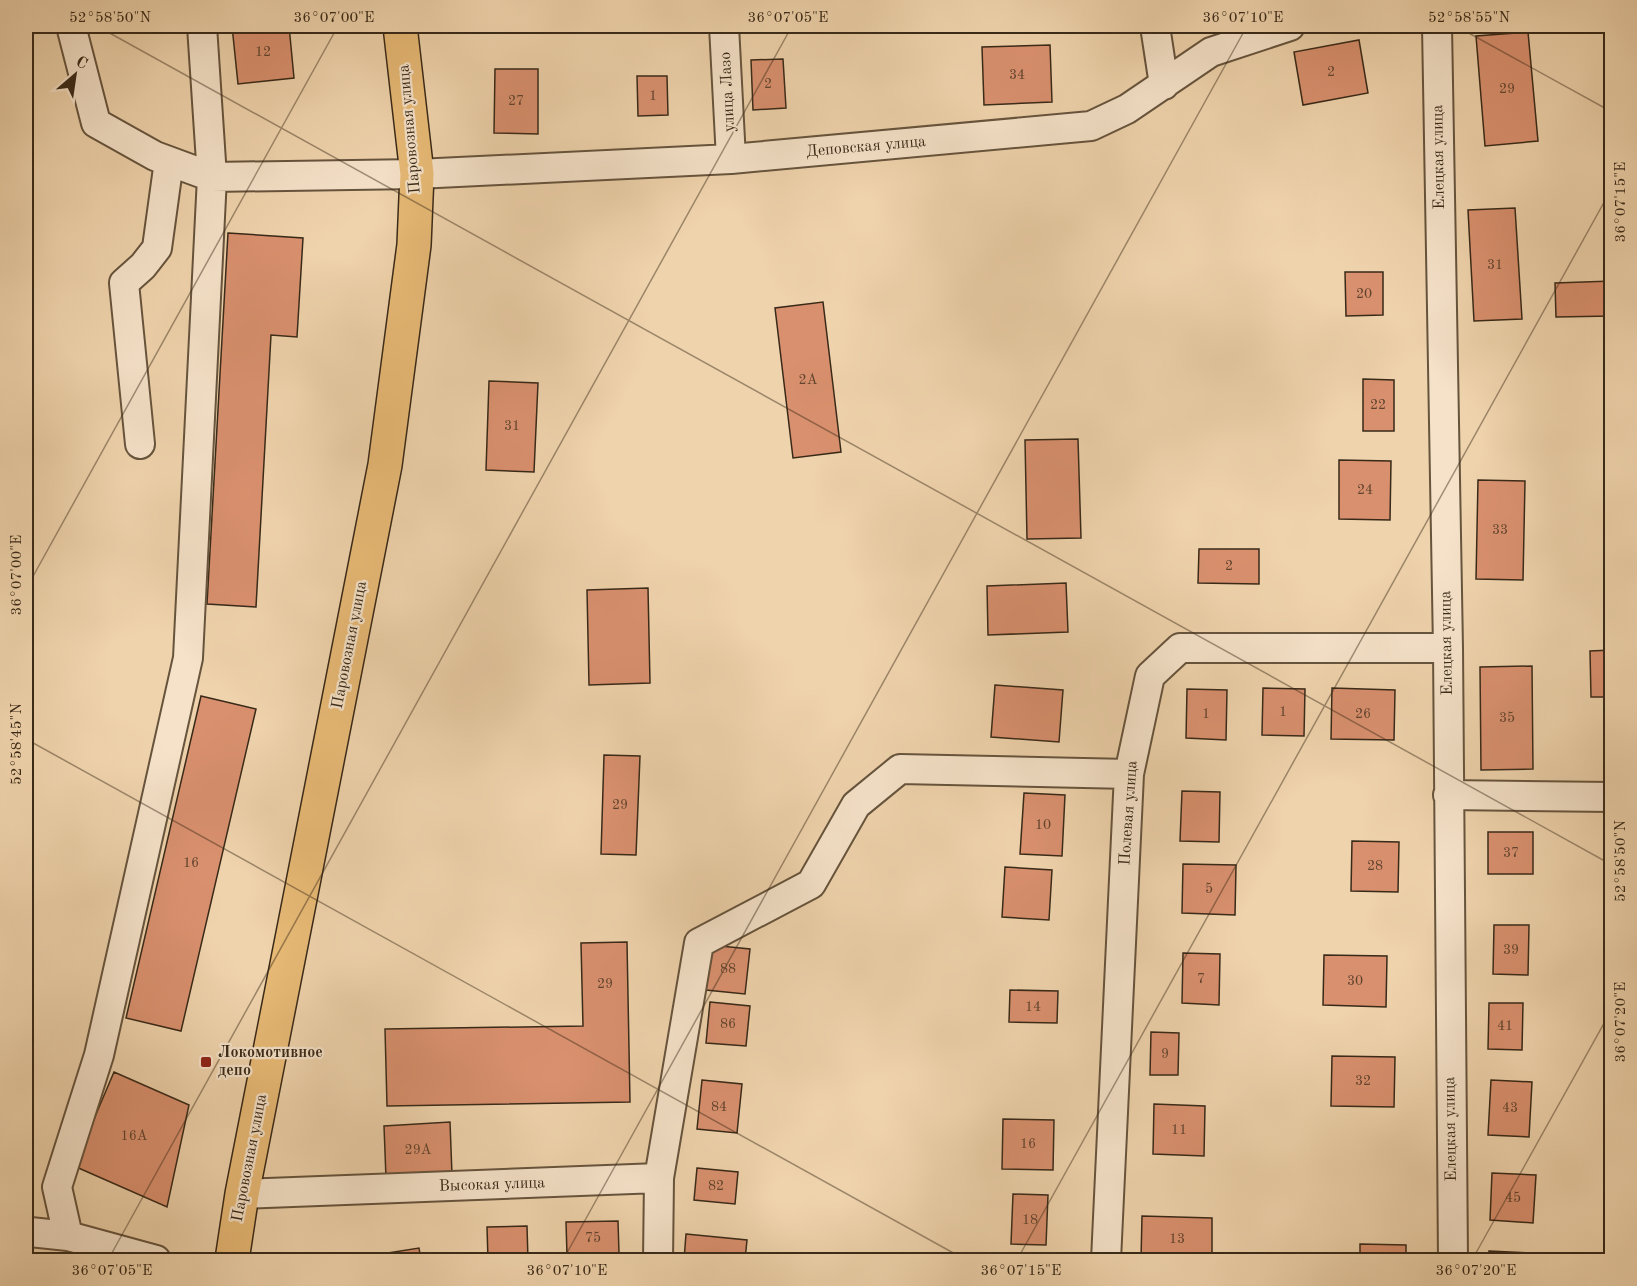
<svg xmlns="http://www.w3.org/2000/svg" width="1637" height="1286" viewBox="0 0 1637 1286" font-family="'Old Standard TT',serif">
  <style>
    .building { fill: #d9906e; stroke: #382918; stroke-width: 1.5 }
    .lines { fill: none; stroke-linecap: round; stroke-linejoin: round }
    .minor-casing { stroke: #66543d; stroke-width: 32 }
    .major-casing { stroke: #382918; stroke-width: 36 }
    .minor { stroke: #f5e2c9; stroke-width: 28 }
    .major { stroke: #e8ba76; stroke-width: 33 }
    .ticks { fill: none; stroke: #382918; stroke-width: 1.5; stroke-opacity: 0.45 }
    .poi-dot { fill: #8f2418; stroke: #f5e2c9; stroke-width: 2 }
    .labels { text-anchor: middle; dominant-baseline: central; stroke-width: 4.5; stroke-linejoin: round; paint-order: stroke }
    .number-label { font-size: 14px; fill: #60432e }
    .street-label { font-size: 16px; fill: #382918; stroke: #f5e2c9 }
    .poi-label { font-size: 16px; font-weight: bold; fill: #382918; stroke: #f5e2c9; text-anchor: start }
    .neatline { fill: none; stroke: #382918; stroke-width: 2 }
    .ticks-label { font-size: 15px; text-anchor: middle; fill: #382918 }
  </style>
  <rect width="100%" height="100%" fill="#efd3ac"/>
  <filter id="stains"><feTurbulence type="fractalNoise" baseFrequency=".00333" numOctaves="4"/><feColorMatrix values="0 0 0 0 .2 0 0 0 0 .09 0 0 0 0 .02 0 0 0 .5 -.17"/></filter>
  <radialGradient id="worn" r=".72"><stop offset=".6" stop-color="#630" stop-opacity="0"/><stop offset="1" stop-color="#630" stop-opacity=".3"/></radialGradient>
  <path class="building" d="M232,26H289L294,78L238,84Z
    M1528,32L1538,141L1485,146L1476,36Z
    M1359,40L1368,93L1303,105L1294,52Z
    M1050,45L1052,102L984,105L982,47Z
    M783,59L786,108L753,110L751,60Z
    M495,69H538V134L494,133Z
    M637,76H667L668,115L638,116Z
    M1515,208L1522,319L1474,321L1468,210Z
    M228,233L303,238L297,337L271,335L256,607L207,604Z
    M1345,272H1383V315L1346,316Z
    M1612,281V316L1556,317L1555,283Z
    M823,302L841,452L793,458L775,308Z
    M1363,379L1394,380V431H1363Z
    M489,381L538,383L534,472L486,470Z
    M1078,439L1081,538L1027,539L1025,440Z
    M1339,460L1391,461L1390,520L1339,519Z
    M1478,480L1525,481L1523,580L1476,579Z
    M1199,549H1259V584L1198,583Z
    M1066,583L1068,632L988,635L987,586Z
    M648,588L650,683L589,685L587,590Z
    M1612,650V697H1591L1590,651Z
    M1532,666L1533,769L1481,770L1480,667Z
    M995,685L1063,690L1059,742L991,737Z
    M1263,688L1305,689L1304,736L1262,735Z
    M1332,688L1395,690L1394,740L1331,739Z
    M1187,689L1227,690L1226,740L1186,738Z
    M201,696L256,709L181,1031L126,1018Z
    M604,755L640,756L636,855L601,854Z
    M1182,791L1220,792L1219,842L1180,841Z
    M1024,793L1065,795L1062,856L1020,854Z
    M1488,832H1533V874H1488Z
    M1352,841L1399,842L1398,892L1351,891Z
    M1183,864L1236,865L1235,915L1182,913Z
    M1005,867L1052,870L1049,920L1002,917Z
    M1494,925H1529L1528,975L1493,974Z
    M627,942L630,1102L387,1106L385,1029L583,1026L581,943Z
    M710,945L750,949L745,994L706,990Z
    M1183,953L1220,954L1219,1005L1182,1003Z
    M1324,955L1387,956L1386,1007L1323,1005Z
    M1010,990L1058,991L1057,1023L1009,1022Z
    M710,1002L750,1006L746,1046L706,1043Z
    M1489,1003H1523L1522,1050L1488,1049Z
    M1151,1032L1179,1033L1178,1075H1150Z
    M1332,1056L1395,1057L1394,1107L1331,1106Z
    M114,1072L189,1105L167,1207L74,1166Z
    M702,1080L742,1084L737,1133L697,1129Z
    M1491,1080L1532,1082L1529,1137L1488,1135Z
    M1154,1104L1205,1106L1204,1156L1153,1154Z
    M1003,1119L1054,1120L1053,1170L1002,1169Z
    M450,1122L452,1175L386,1178L384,1126Z
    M697,1168L738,1172L735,1204L694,1200Z
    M1492,1173L1536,1175L1533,1223L1490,1220Z
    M1013,1194L1048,1195L1046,1245L1011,1244Z
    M1142,1216L1212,1218V1260H1141Z
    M618,1221L619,1253L567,1255L566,1222Z
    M527,1226L528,1260H488L487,1227Z
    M686,1234L747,1240L745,1260H684Z
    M1360,1244L1406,1245V1260H1360Z
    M419,1248L421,1260H350V1259Z
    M1489,1251L1532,1253V1260H1488Z"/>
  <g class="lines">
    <defs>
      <path id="minor" d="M71,26L96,123L155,156L212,177L202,26
        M724,26L731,159
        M1155,26L1164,85
        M1437,26L1448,648L1453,1260
        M140,444L124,283L143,266L157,248L169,161
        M1448,795L1612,797
        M242,1194L659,1178
        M26,1234L30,1232L68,1236
        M156,1260L68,1236L57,1187L99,1055L188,658L212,177L417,174L731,159L1091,126L1127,109L1211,52L1290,26
        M658,1260L659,1178L699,943L811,884L856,805L900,769L1129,774
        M1106,1260L1129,774L1150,676L1180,648H1448"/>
      <path id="major" d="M232,1260L242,1194L385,465L414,245L417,174L400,26"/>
    </defs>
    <use href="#minor" class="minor-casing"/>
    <use href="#major" class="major-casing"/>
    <use href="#minor" class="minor"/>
    <use href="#major" class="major"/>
  </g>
  <path class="ticks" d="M97,26L1612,865M1456,26L1612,112M26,589L338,26M26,739L966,1260M108,1260L792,26M563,1260L1247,26M1017,1260L1612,188M1472,1260L1612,1009"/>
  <rect class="poi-dot" x="200" y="1056" width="12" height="12" rx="3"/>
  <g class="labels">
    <g class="number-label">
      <text x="263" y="52">12</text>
      <text x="1331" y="72">2</text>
      <text x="1017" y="75">34</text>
      <text x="768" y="84">2</text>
      <text x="1507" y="89">29</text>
      <text x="653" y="96">1</text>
      <text x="516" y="101">27</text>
      <text x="1495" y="265">31</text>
      <text x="1364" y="294">20</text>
      <text x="808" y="380">2А</text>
      <text x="1378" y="405">22</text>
      <text x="512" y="426">31</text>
      <text x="1365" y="490">24</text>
      <text x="1500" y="530">33</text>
      <text x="1229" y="566">2</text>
      <text x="1283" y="712">1</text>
      <text x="1206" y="714">1</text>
      <text x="1363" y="714">26</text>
      <text x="1507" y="718">35</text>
      <text x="620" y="805">29</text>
      <text x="1043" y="825">10</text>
      <text x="1511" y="853">37</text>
      <text x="191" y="863">16</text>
      <text x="1375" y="866">28</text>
      <text x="1209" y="889">5</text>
      <text x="1511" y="950">39</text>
      <text x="728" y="969">88</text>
      <text x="1201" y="979">7</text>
      <text x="1355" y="981">30</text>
      <text x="605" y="984">29</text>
      <text x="1033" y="1007">14</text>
      <text x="728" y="1024">86</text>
      <text x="1505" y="1026">41</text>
      <text x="1165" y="1054">9</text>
      <text x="1363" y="1081">32</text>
      <text x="719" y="1107">84</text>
      <text x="1510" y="1108">43</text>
      <text x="1179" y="1130">11</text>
      <text x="134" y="1136">16А</text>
      <text x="1028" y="1144">16</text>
      <text x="418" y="1150">29А</text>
      <text x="716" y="1186">82</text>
      <text x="1513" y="1198">45</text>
      <text x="1030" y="1220">18</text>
      <text x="593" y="1238">75</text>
      <text x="1177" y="1239">13</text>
    </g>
    <g class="street-label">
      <text transform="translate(728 92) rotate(-93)">улица Лазо</text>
      <text transform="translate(410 129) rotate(-95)">Паровозная улица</text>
      <text transform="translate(866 147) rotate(-5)">Деповская улица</text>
      <text transform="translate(1439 157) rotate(-91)">Елецкая улица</text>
      <text transform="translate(1447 643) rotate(-91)">Елецкая улица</text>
      <text transform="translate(350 645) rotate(-79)">Паровозная улица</text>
      <text transform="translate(1129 813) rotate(-86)">Полевая улица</text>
      <text transform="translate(1451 1129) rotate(-91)">Елецкая улица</text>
      <text transform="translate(250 1158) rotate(-79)">Паровозная улица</text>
      <text transform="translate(492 1185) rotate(-2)">Высокая улица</text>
    </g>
    <g class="poi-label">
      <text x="218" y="1053">Локомотивное<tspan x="218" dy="18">депо</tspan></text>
    </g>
  </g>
  <rect width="1637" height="1286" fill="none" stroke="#efd3ac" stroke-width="66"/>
  <g transform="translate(75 75) rotate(29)" stroke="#f5e2c9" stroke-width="4.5" paint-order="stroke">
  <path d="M0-4.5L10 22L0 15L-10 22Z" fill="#382918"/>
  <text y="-9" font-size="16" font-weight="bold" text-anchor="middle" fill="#382918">С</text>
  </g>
  <rect x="33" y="33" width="1571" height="1220" class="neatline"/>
  <g class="ticks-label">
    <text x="110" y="22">52°58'50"N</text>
    <text x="334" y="22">36°07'00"E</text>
    <text x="788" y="22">36°07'05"E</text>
    <text x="1243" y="22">36°07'10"E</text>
    <text x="1469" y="22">52°58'55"N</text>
    <text transform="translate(1620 202) rotate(-90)" y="5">36°07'15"E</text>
    <text transform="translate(16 575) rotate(-90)" y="5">36°07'00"E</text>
    <text transform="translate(16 744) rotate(-90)" y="5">52°58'45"N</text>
    <text transform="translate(1620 861) rotate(-90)" y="5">52°58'50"N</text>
    <text transform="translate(1620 1022) rotate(-90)" y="5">36°07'20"E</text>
    <text x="112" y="1275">36°07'05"E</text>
    <text x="567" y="1275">36°07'10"E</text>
    <text x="1021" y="1275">36°07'15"E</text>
    <text x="1476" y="1275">36°07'20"E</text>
  </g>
  <rect width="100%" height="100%" filter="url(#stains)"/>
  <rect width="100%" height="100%" fill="url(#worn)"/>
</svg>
